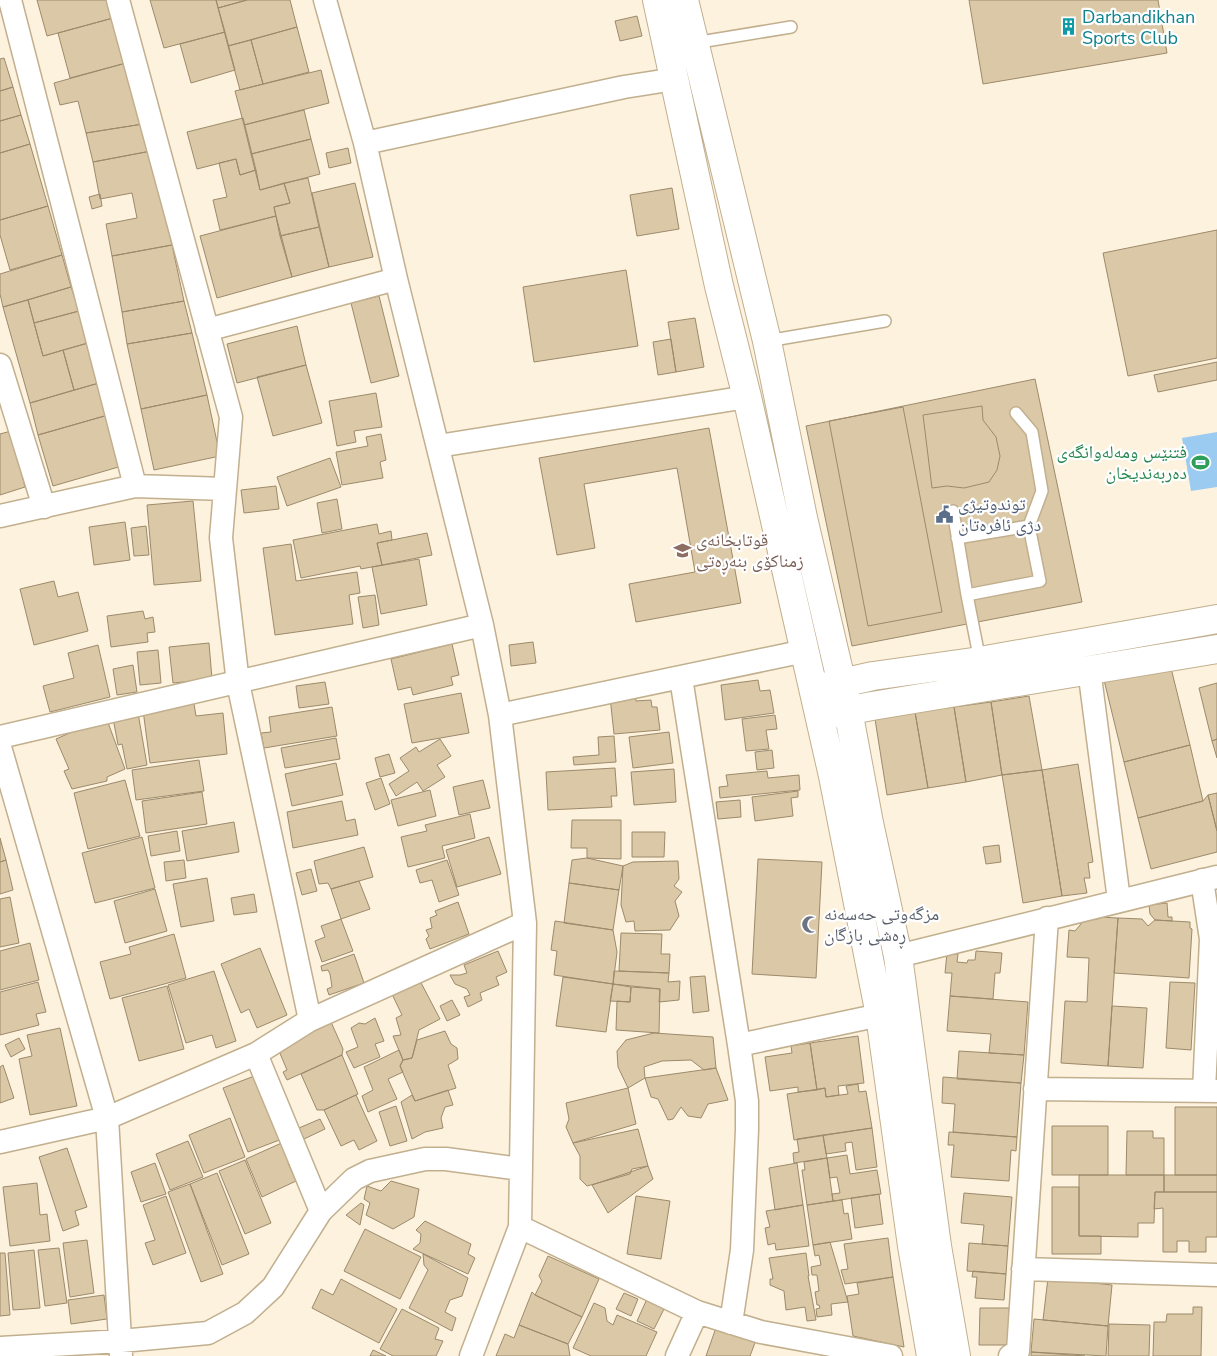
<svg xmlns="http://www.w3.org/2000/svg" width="1217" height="1356" viewBox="0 0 1217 1356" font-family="'Nunito Sans','Noto Naskh Arabic',sans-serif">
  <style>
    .water { fill: #9bcbf1 }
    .building { fill: #dbc8a7; stroke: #9c8a6b }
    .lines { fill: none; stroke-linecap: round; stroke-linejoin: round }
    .service-casing { stroke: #c1af8e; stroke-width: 14 }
    .minor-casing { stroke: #c1af8e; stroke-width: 25 }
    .tertiary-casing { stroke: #c1af8e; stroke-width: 30 }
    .service { stroke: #fff; stroke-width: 11 }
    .minor { stroke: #fff; stroke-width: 22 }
    .tertiary { stroke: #fff; stroke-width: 28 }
    .labels { text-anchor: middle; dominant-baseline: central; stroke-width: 4.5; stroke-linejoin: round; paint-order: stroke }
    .culture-label { font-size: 18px; fill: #0d838f; stroke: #fff; text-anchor: start }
    .leisure-label { font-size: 18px; fill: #27864d; stroke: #fff; text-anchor: end }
    .service-label { font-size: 18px; fill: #4e5e75; stroke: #fff; text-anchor: start }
    .education-label { font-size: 18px; fill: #785e54; stroke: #fff; text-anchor: start }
    .worship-label { font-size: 18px; fill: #5b616d; stroke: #fff; text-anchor: start }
  </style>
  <rect width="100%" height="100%" fill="#fdf2dd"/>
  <path class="water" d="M1217,432V487L1191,491L1182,438Z"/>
  <path class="building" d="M37,0H108L113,18L47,36Z
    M150,0H216L225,32L164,48Z
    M216,0H247L218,8Z
    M247,0H290L297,27L228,46L218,8Z
    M969,0H1158L1167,53L983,84Z
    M637,16L642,36L620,41L615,21Z
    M113,18L126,63L70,78L58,33Z
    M297,27L309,72L263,84L251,40Z
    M225,32L235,70L191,83L180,44Z
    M251,40L263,84L240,90L228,46Z
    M4,58L13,87L0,91V59Z
    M126,63L143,124L86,133L78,101L60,105L54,83Z
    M321,70L329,103L244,125L235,91Z
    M13,87L21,115L0,121V91Z
    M304,110L311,139L251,154L244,125Z
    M21,115L30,144L0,153V121Z
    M243,118L256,170L240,175L236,159L197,169L187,132Z
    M143,124L151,151L93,162L86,133Z
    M311,139L320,174L260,190L251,154Z
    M30,144L48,206L0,220V153Z
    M348,148L351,163L329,168L326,153Z
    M151,151L172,245L112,256L106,224L137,218L132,193L100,199L93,162Z
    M236,159L240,175L256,170L260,190L284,183L290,203L274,207L276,216L220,230L213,200L227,197L219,163Z
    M308,178L319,227L280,236L274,207L290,203L284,183Z
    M355,183L373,257L329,267L312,193Z
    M672,188L679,229L637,236L630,195Z
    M100,194L102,206L92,209L89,197Z
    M48,206L62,255L10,270L0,235V220Z
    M276,216L292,277L217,298L200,236Z
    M319,227L329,267L292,277L280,236Z
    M1217,230V358L1128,376L1103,253Z
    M172,245L184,301L122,312L112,256Z
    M62,255L71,287L3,307L0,294V274Z
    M626,270L638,346L534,362L523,287Z
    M71,287L79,311L34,323L28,300Z
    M379,296L399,376L371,383L351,303Z
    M28,300L43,356L63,350L74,390L30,403L3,307Z
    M184,301L192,333L127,344L122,312Z
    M79,311L88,343L43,356L34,323Z
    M695,318L704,367L676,372L668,322Z
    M297,326L306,365L237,383L227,344Z
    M192,333L207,395L141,409L127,344Z
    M671,339L676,372L658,375L653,342Z
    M88,343L99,383L74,390L63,350Z
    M1217,362V380L1158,392L1154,375Z
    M306,365L322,423L273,436L257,377Z
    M1035,379L1082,602L852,646L806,426Z
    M99,383L108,415L38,435L30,403Z
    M376,393L382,427L354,431L356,442L337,446L329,401Z
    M207,395L220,456L154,470L141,409Z
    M982,406L983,420L996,437L1000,456L997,470L989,482L964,488L947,486L932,488L923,415Z
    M903,407L942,612L868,626L829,421Z
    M108,415L122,466L53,486L38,435Z
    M709,428L741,603L636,622L629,584L695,572L677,468L584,484L595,548L557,555L539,458Z
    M11,431L25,487L0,495V434Z
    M381,434L386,460L380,462L383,478L342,485L336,452L368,446L366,437Z
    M330,458L341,487L287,506L277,477Z
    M276,486L279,509L244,513L241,490Z
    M337,499L342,529L322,533L317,503Z
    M193,501L201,581L154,585L147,505Z
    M125,522L130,560L94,565L89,527Z
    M377,524L379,534L391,531L392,540L377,543L382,565L361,569L360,566L301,578L293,540Z
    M146,526L149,555L134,556L131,528Z
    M427,533L432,555L382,565L377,543Z
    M291,544L296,581L357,572L360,593L349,595L353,624L275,635L263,548Z
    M419,559L427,605L381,614L372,567Z
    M54,581L58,597L78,592L88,631L34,645L20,589Z
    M375,595L379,625L363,628L358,597Z
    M143,611L145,619L153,617L155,632L147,633L148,642L111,647L107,616Z
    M533,642L536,663L511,666L509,645Z
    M209,643L212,679L173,683L169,647Z
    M452,644L459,675L451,677L453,685L413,695L411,687L398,690L391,659Z
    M98,645L110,697L50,712L43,686L74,678L68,653Z
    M158,650L161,683L140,685L137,652Z
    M1170,664L1190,745L1124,762L1104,680Z
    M133,665L137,692L117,695L113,669Z
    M758,680L760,691L770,690L774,713L725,720L721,685Z
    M325,682L329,704L299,708L296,686Z
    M1217,683V739L1212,741L1199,688Z
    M461,693L469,733L412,743L404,704Z
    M635,695L636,701L651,700L652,707H657L660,730L614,734L610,697Z
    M1029,696L1042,770L1002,775L991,702Z
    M991,702L1002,775L966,782L954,707Z
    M194,704L196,716L223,713L227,754L150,763L143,710Z
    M332,707L337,736L264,748L261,733L271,732L269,717Z
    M954,707L966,782L928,788L915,712Z
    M915,712L928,788L887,795L875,719Z
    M138,713L147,765L127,769L122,744L118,745L113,718Z
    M775,715L777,729L766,730L769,749L746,751L742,719Z
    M106,717L125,769L107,777V781L72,789L64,771L69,769L56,739Z
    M669,732L673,763L633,768L629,737Z
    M614,736L616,762L574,765L573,757L599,755L598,737Z
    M336,738L340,759L285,768L281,748Z
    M440,739L451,756L437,765L445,777L423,791L417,782L396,796L389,784L409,771L400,758L416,747L419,752Z
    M1217,739V758L1212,741Z
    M1190,745L1203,801L1138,818L1124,762Z
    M772,750L774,768L757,770L755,752Z
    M389,754L395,773L380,777L375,758Z
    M199,760L204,791L136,800L132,770Z
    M336,763L343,795L292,806L285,774Z
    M1078,764L1093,862L1088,863L1090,878H1084L1087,893L1062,896L1042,770Z
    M615,768L617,796H611L612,807L548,810L546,772Z
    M674,769L676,802L634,805L631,772Z
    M1042,770L1062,896L1023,903L1002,775Z
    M767,771L768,778L799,775L800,790L720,798L719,787L728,786L726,775Z
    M381,778L390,804L375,810L366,783Z
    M125,780L140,836L88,849L74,793Z
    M483,780L490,808L459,815L453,787Z
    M430,790L436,816L398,826L391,800Z
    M798,791V797L791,798L793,816L755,821L752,797Z
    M202,792L207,824L146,833L142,801Z
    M1217,793V831L1208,795Z
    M1208,795L1217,831V852L1151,869L1138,818L1203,801Z
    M740,800L741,817L718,819L716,802Z
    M342,801L346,821L355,819L358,835L293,848L287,812Z
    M470,814L475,838L442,846L445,858L408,867L401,837L427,831L425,825Z
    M572,820H621V859L587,858V848H571Z
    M234,822L239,852L187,861L182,831Z
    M177,831L180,851L151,856L148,836Z
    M632,832H665L664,857H632Z
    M142,837L155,888L95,903L82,853Z
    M489,837L501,874L457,887L446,850Z
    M0,838L6,860L0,862Z
    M999,845L1001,862L986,864L983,847Z
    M364,847L373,877L331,889L328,883L319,884L314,861Z
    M587,858L623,866L619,890L569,883L572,860Z
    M758,859L822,862L816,978L752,974Z
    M6,860L13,890L0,894V862Z
    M184,860L186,878L166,881L164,862Z
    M447,860L459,895L439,902L432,880L420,883L416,870Z
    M678,861L679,879L674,886L682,892L675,901L679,916L670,930L635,931L634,921L626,922L621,905L623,866L633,862Z
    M311,869L317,891L302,895L296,873Z
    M207,878L214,921L181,927L173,884Z
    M359,881L370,909L341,919L331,889Z
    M569,883L619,890L613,930L564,923Z
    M155,889L167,931L125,943L114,901Z
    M254,894L257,912L234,915L231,898Z
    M10,897L19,943L0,947V899Z
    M458,902L469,934L430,949L426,939L429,936L426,930L432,928L430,918L437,915L435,911Z
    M1167,903L1168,917H1172V921L1155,920L1150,914L1149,905Z
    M1098,917L1118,918L1108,1066L1061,1063L1065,1001L1087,1002L1089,958L1067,957L1069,930L1075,931L1086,918L1098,919Z
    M1118,918L1142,919L1148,926L1155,920L1190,922V928L1192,929L1189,978L1114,973Z
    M341,919L353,951L322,962L315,941L325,937L321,926Z
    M555,921L613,930L617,952L613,984L554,975L557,951L551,950Z
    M621,933L662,934L661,954H670L669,973L619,971Z
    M174,934L186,978L110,999L100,962L131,954L129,947Z
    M30,943L39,980L0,990V951Z
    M260,948L287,1015L257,1028L249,1009L241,1013L221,964Z
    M498,951L507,972L496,977L499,985L480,993L482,1000L468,1007L464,997L470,995L467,989L455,984L450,975H460L467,973L464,965Z
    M976,951L1002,953L1000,973H995L993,999L950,996L952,973H945L947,953L958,954L957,962L967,963L968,960H975Z
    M354,954L364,983L329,995L327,989L332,987L330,974L328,970L322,971L321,966Z
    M214,971L236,1041L216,1048L212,1035L186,1043L168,985Z
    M614,971L669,973L668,982L680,981L679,1000L659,1002L660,989L613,984Z
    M705,976L709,1011L693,1013L690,977Z
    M418,977L440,1019L419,1030L412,1058L403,1060L393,1036L401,1035L396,1018L402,1015L390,990Z
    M563,977L613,984L606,1032L556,1026Z
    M38,982L46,1012L36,1014L39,1025L0,1035V992Z
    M1170,982L1195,983L1191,1050L1166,1048Z
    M613,984L631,987L630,1002L610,1001Z
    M167,986L184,1049L139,1061L122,998Z
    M631,987L660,989L659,1033L616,1030L617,1001L630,1002Z
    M950,996L1028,1002L1024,1055L989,1053L991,1034L947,1031Z
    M452,1000L460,1015L447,1021L440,1006Z
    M1112,1006L1147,1008L1143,1068L1108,1066Z
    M375,1018L384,1041L375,1044L380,1057L354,1068L346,1052L358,1047L351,1028L359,1023L365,1024Z
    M331,1022L343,1049L342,1055L287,1080L283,1072L287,1070L279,1051L288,1047L286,1043Z
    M60,1028L77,1106L30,1115L19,1059L32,1056L27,1035Z
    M445,1031L451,1044L457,1048L458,1059L448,1065L456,1088L415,1101L400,1066L403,1060L412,1058L417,1040Z
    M654,1033L713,1037L716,1068L704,1070L691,1060L662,1061L644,1067L645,1078L628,1088L618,1067L617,1051L626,1040Z
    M858,1036L864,1083L838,1086L839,1095L826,1097L825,1088L817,1090L810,1043Z
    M19,1038L25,1049L11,1057L5,1045Z
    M810,1043L817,1090L798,1092V1087L770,1091L765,1057L792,1053L791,1046Z
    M399,1050L403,1060L400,1066L403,1072L388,1079L397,1099L368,1112L362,1096L373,1090L364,1067Z
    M959,1051L1024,1055L1021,1083L957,1079Z
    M342,1055L358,1094L324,1110H317L301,1074Z
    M3,1065L14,1098L0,1103V1067Z
    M716,1068L728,1100L708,1104L701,1118L688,1116L681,1107L673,1119L668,1120L658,1099L651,1097L645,1078Z
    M257,1075L282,1139L248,1152L223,1088Z
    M943,1077L1021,1083L1017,1137L953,1132L955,1104L942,1103Z
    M858,1084L859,1092L866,1091L872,1128L794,1140L787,1094L825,1088L826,1097L848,1094L846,1086Z
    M628,1088L636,1124L573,1143L566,1127L569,1119L566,1103Z
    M448,1090L453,1105L445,1107L441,1118L443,1128L425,1132L412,1139L401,1102L412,1095L415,1101Z
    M356,1095L377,1141L359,1150L354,1140L341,1146L324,1110Z
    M396,1106L407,1141L390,1146L379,1112Z
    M1175,1107H1217V1175H1175Z
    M230,1118L245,1157L204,1173L189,1135Z
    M320,1119L325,1129L304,1139L299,1128Z
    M1052,1126H1108V1175H1052Z
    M872,1128L877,1167L856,1170L852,1142L845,1143L846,1151L826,1154L823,1135Z
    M638,1129L648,1166L632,1169L630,1174L587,1186L580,1179V1156L573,1143Z
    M1127,1131H1153V1138H1164V1175H1126Z
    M949,1132L1017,1137L1016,1151L1011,1150L1009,1181L951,1177L954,1145H948Z
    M823,1135L827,1158L794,1163L793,1153L799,1152L797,1139Z
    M188,1141L203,1177L170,1190L156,1154Z
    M286,1141L295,1160L288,1163L296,1181L262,1197L246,1159Z
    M67,1148L87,1207L75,1211L79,1225L63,1231L39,1157Z
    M847,1155L850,1174L877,1170L881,1194L833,1201L832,1194L840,1193L837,1177L830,1178L827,1158Z
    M827,1158L833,1201L807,1205L802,1170H805L804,1162Z
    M245,1160L271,1223L245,1234L219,1171Z
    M155,1163L166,1194L141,1202L131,1172Z
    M797,1163L803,1205L775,1210L769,1168Z
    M648,1166L653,1179L608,1213L592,1185Z
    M217,1173L249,1254L222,1265L190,1184Z
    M1079,1175H1164V1192H1155L1154,1223H1138V1237L1079,1236Z
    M1164,1175H1217V1192H1164Z
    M391,1181L419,1189L414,1217L393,1229L366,1215L370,1203L364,1199L367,1186L381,1191Z
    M37,1183L40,1215L47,1214L50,1241L10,1246L3,1187Z
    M190,1184L223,1274L201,1282L168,1192Z
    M1052,1187H1079V1236H1101V1254H1052Z
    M1155,1192H1217V1237H1206V1252H1189V1241H1177V1252H1163V1208L1154,1209Z
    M964,1193L1012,1197L1008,1246L982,1244L984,1225L961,1223Z
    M879,1194L883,1224L855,1228L851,1198Z
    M166,1196L186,1253L153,1265L145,1243L155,1240L143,1205Z
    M636,1196L670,1201L661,1259L627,1254Z
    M842,1200L844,1214L848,1213L852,1239L813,1245L807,1205Z
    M361,1203L364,1205L360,1225L346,1215Z
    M803,1205L809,1246L776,1250L775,1243L768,1245L765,1228L770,1227L766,1211Z
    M425,1221L471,1244L468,1254L475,1258L468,1274L413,1249L420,1243L421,1234L416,1230Z
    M365,1229L421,1257L400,1299L344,1271Z
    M888,1238L893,1277L845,1284L841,1270L848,1269L844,1244Z
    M87,1240L94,1293L70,1297L63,1243Z
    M830,1242L848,1302L831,1304L832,1315L817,1317L816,1309L820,1308L819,1305H817L815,1292L819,1291L817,1275H812L811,1267L821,1265L819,1255L815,1256L813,1245Z
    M969,1243L1008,1246L1006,1274L967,1271Z
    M59,1248L67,1303L45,1306L38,1250Z
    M34,1250L40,1308L13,1310L8,1253Z
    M0,1253H5L10,1315L0,1316Z
    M806,1253L809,1276H808L816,1320L807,1321L805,1307L786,1310L784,1291L770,1285V1279H773L769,1258Z
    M423,1254L468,1278L462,1296L450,1300L445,1312L456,1318L452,1331L409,1308L428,1270L424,1265Z
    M548,1256L599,1279L582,1317L535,1295L542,1281L539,1276Z
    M973,1271L1006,1274L1004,1300L975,1298L977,1277H972Z
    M893,1277L904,1347L853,1336L847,1296L859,1294L857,1283Z
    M1048,1278L1112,1285L1108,1326L1043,1320Z
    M341,1279L397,1309L379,1343L312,1308L321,1289L333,1295Z
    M532,1292L535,1295L582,1317L568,1344L519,1325Z
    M624,1293L638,1299L631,1316L616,1309Z
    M104,1295L107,1319L71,1324L68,1300Z
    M647,1299L665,1307L654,1329L637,1321Z
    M594,1303L605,1308L607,1321L613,1325L617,1315L657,1332L646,1356H591L573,1348Z
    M1193,1307H1202L1201,1356H1153L1154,1322H1166L1167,1314H1193Z
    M980,1308H1009V1345H979Z
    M402,1309L439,1328L435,1339L443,1341L436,1356H393L380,1349Z
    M1034,1319L1108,1326L1106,1356L1031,1352Z
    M1109,1324L1150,1325L1149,1356H1108Z
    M519,1325L568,1344L570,1356H496L505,1334L514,1338Z
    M717,1325L756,1340L750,1356H706Z
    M373,1350L386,1356H370Z
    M1031,1352L1085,1356H1031Z"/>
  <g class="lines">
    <defs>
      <path id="service" d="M694,43L791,27
        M767,341L885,321
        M1016,413L1032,432L1042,491L1029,526
        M953,511L967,595L980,661
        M957,538L1029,526L1040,581L967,595"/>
      <path id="minor" d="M10,0L135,486
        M118,0L231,417L221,538L238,683L310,1020
        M325,0L365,143L396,279L482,625L500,715L525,923L520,1227L471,1356
        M365,143L624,87L675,79
        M207,330L396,279
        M0,365L44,507
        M438,446L747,397
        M0,516L135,486L225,489
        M1089,669L1119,900
        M681,678L739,1045L747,1101V1129L742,1250L731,1323
        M500,715L805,651
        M0,737L482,625
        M0,747L107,1118L121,1356
        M1202,880L1211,939L1204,1091
        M898,956L1217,877
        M739,1045L880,1015
        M256,1054L321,1211
        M1035,1089L1217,1091
        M0,1142L107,1118L256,1054L310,1020L525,923
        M520,1227L697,1312L761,1332L891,1356
        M1023,1269L1217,1275
        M0,1348L121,1341L208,1333L245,1313L273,1287L321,1211L354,1179L370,1171L425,1159H446L521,1169
        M677,1356L697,1312
        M1010,1356L1018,1351L1047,918"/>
      <path id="tertiary" d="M657,0L719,286L747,397L833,776L880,1015L912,1246L931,1356
        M684,0L767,341L803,518L848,710L869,823L898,956L937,1246L956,1356
        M824,687L873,676L980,661L1217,619
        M831,714L872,706L1217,649"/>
    </defs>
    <use href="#service" class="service-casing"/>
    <use href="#minor" class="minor-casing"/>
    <use href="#tertiary" class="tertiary-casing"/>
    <use href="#service" class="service"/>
    <use href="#minor" class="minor"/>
    <use href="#tertiary" class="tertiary"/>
  </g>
  <defs>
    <symbol id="building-bare" viewBox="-9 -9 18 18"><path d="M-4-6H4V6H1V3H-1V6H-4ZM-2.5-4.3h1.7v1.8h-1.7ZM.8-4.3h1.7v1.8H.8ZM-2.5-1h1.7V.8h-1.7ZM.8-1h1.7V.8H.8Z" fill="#0f9aa8" stroke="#fff" stroke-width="2.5" paint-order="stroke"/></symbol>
    <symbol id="stadium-bare" viewBox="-9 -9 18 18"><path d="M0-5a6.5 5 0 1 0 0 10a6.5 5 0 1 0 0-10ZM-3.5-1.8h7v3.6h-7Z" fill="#2e9e5b" stroke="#fff" stroke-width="2.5" paint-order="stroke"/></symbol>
    <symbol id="civic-bare" viewBox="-9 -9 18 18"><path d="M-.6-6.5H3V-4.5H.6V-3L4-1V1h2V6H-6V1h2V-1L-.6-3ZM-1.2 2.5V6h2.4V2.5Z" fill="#5c6f8a" stroke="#fff" stroke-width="2.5" paint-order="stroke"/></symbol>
    <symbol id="school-bare" viewBox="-9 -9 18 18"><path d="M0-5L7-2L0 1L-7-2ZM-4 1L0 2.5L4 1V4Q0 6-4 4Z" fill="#8d6e63" stroke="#fff" stroke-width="2.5" paint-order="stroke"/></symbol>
    <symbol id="mosque-bare" viewBox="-9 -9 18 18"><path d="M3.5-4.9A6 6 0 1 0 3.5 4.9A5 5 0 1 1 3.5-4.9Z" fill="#6b7280" stroke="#fff" stroke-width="2.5" paint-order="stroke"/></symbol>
  </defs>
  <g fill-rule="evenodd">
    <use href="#building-bare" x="1056" y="14" width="25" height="25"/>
    <use href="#stadium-bare" x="1188" y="450" width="25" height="25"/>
    <use href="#civic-bare" x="932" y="502" width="25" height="25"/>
    <use href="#school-bare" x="670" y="538" width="25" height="25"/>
    <use href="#mosque-bare" x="798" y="912" width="25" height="25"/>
  </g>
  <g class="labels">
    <g class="culture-label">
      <text x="1082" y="17">Darbandikhan<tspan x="1082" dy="21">Sports Club</tspan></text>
    </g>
    <g class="leisure-label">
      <text x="1187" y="452">فتنێس ومەلەوانگەی<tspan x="1187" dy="21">دەربەندیخان</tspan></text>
    </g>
    <g class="service-label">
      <text x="958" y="504">توندوتیژی<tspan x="958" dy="21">دژی ئافرەتان</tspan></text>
    </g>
    <g class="education-label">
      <text x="696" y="540">قوتابخانەی<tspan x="696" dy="21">زمناکۆی بنەڕەتی</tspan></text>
    </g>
    <g class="worship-label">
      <text x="824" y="914">مزگەوتی حەسەنە<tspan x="824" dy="21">ڕەشی بازگان</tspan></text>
    </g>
  </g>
</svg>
